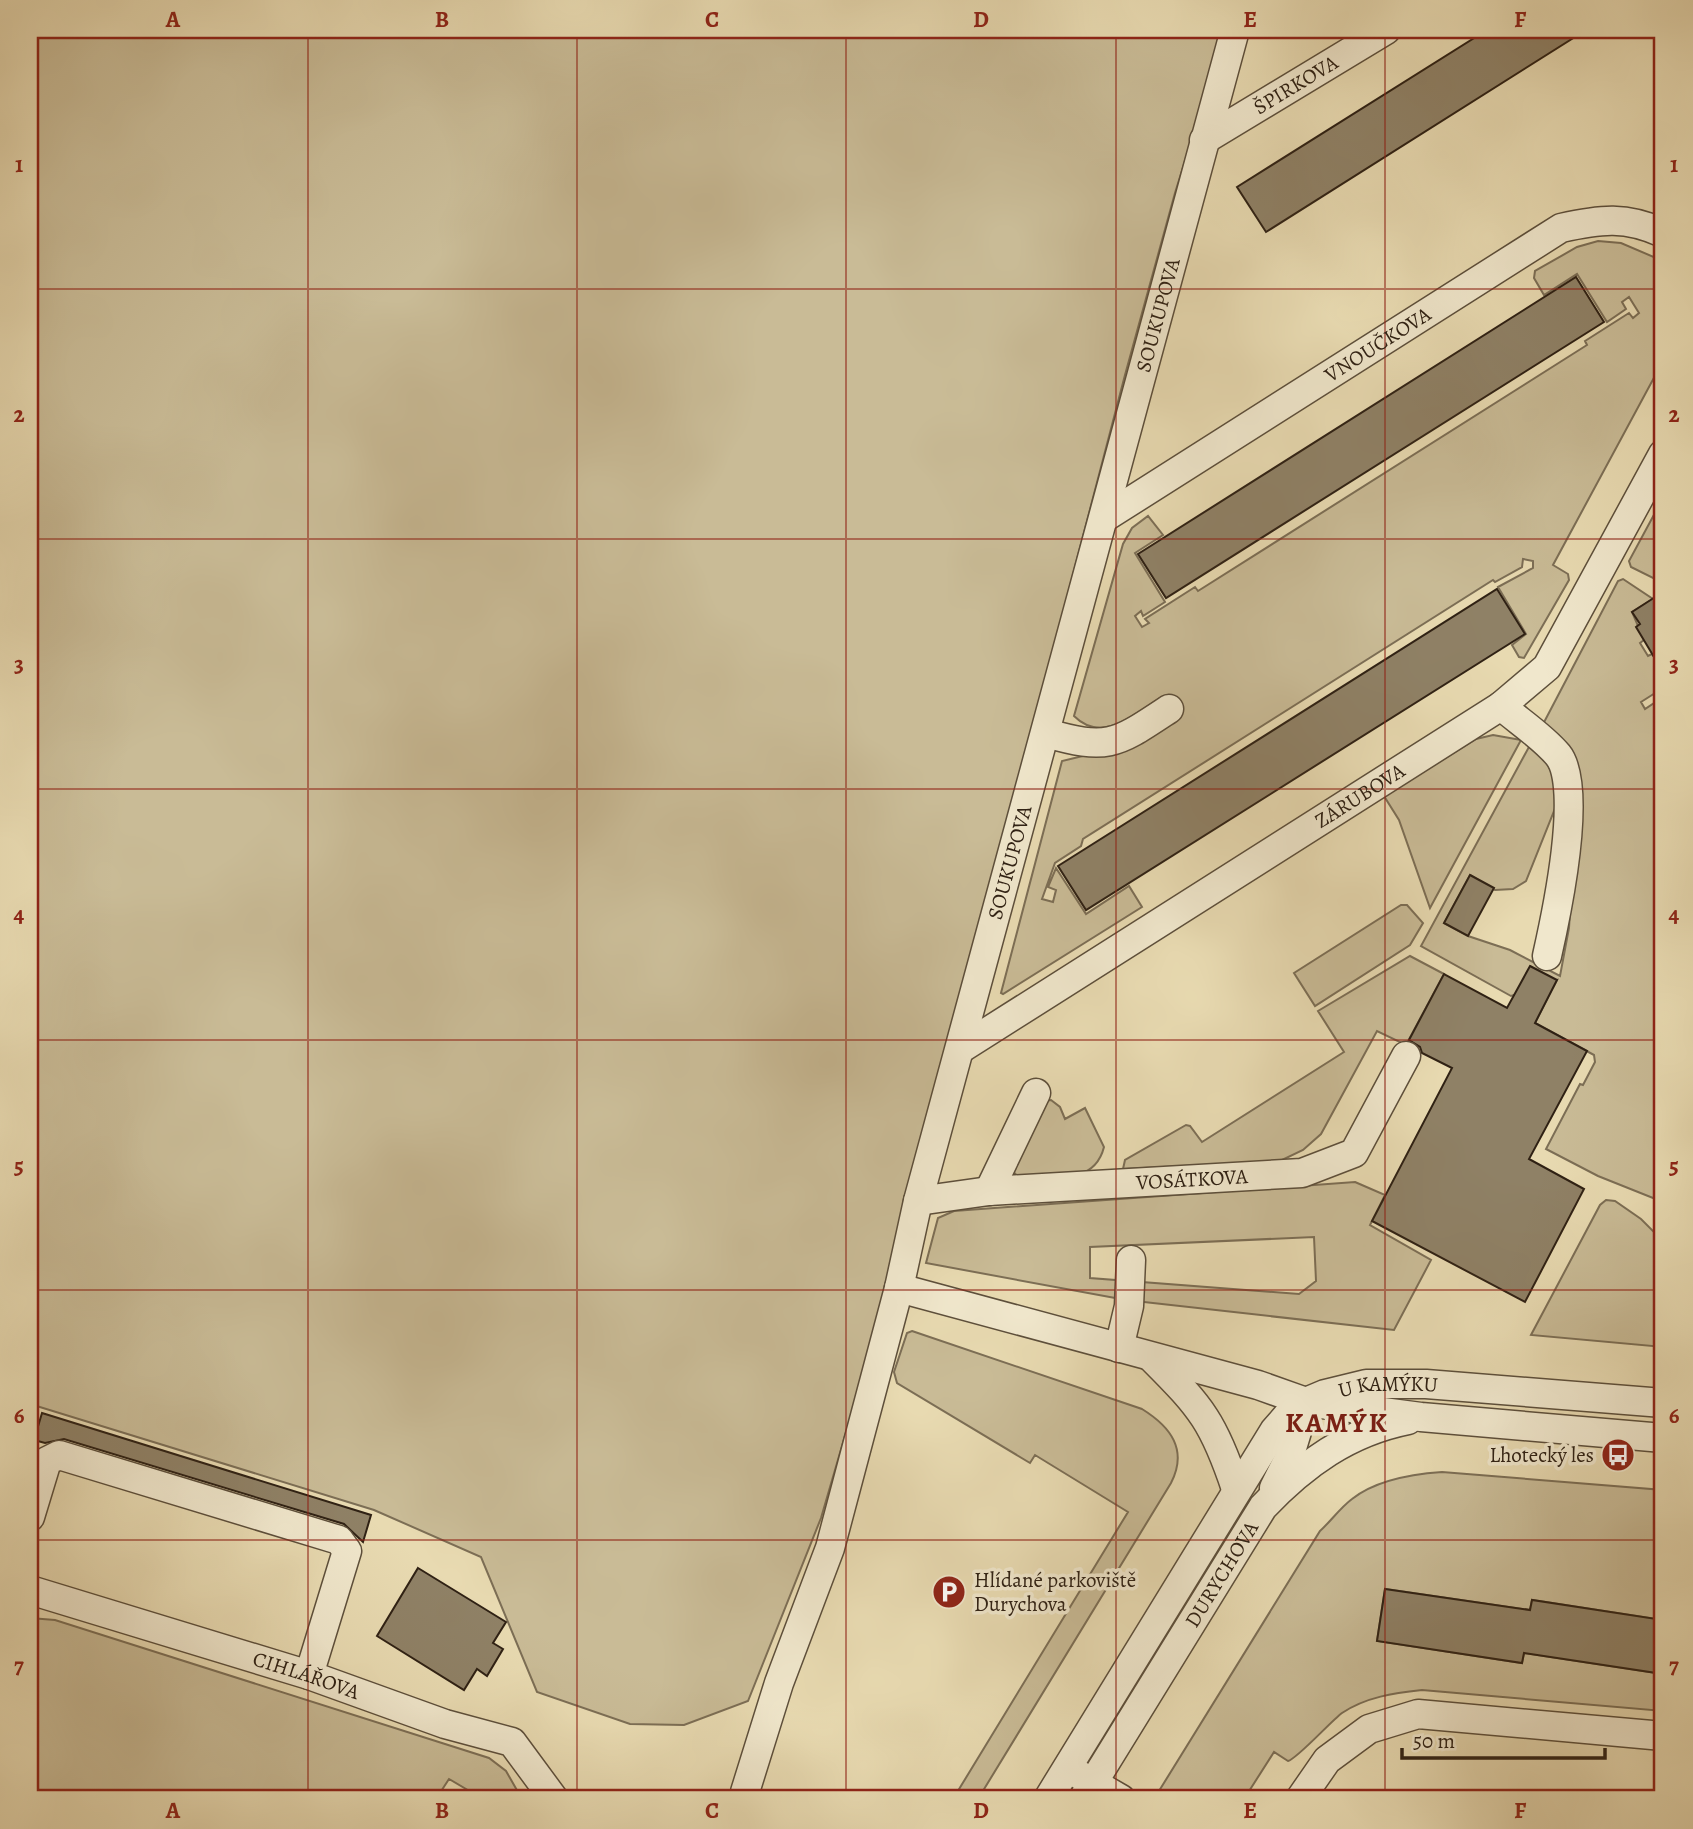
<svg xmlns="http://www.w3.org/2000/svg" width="1693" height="1829" viewBox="0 0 1693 1829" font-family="Alegreya,serif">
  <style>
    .green { fill: #c9bb96; stroke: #7c6e55; stroke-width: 2; fill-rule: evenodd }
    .building { fill: #8f8166; stroke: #2f2114; stroke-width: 2 }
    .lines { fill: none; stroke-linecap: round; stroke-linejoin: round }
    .minor-casing { stroke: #5d4f3b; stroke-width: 31 }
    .minor { stroke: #f0e7cc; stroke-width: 28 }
    .grid { fill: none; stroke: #8f2418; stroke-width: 2; stroke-opacity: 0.55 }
    .labels { text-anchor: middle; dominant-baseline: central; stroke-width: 7; stroke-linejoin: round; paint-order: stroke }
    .street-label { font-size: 21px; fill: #2f2114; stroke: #f0e7cc }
    .poi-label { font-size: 21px; fill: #2f2114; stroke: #f0e7cc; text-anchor: end }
    .district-label { font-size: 28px; font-weight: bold; letter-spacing: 2px; fill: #7a1f14; stroke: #f0e7cc }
    .neatline { fill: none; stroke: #8f2418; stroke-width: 2.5 }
    .grid-label { font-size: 23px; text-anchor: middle; font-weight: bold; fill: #8f2418 }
  </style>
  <rect width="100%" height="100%" fill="#e8dab1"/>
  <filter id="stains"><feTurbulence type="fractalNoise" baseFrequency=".00286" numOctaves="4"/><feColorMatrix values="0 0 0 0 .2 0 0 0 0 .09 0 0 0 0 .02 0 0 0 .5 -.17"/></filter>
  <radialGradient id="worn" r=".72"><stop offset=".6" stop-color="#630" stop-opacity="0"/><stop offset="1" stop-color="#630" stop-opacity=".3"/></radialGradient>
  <path class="green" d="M30,30H1226L1175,193L1125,375L879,1319L821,1518L748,1701L684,1725L630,1724L537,1692L481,1557L374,1510L30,1404Z
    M1598,241L1621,243L1663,261V361L1553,565L1568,574L1569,580L1524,658L1519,657L1512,645L1526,634L1498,587L1533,568V561L1523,559L1522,567L1495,582L1493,580L1083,839L1081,846L1055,863L1042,899L1053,902L1056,890L1048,887L1056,868L1086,914L1129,886L1142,907L1003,994L1001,993L1062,761L1091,754L1176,716L1163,696C1135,713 1103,745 1074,716L1123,544L1132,528L1148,516L1163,535L1135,553L1165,602L1143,616L1141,611L1135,616L1142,627L1149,623L1145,619L1195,587L1198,591L1587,345L1585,341L1629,313L1633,318L1639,313L1629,297L1622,302L1626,309L1607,322L1577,274L1544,295L1534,278L1535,271L1577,247Z
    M1663,498V583L1631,567L1629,561Z
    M1623,579L1653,599L1632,612L1644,640L1640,643L1648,656L1652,654L1663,670V688L1641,702L1645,709L1657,701L1656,697L1663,693V1202L1598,1176L1546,1149L1580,1084L1583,1085L1595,1062L1594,1055L1535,1023L1557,980L1511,996L1421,946L1530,745L1545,759L1554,777L1556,806L1526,881L1513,889L1495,890L1470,875L1444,923L1468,936L1510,950L1560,976L1569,928L1578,789L1541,728L1618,581Z
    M1493,735L1521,740L1430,908L1399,820L1384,796L1476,739Z
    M1401,905H1407L1423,923L1410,945L1315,1006L1294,973Z
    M1410,956L1444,974L1406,1045L1377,1031L1321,1134L1303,1150L1280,1161L1123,1169L1125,1160L1186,1125L1190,1126L1202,1142L1344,1052L1318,1011Z
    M1051,1100L1060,1107L1065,1119L1085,1108L1104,1147C1094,1187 1051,1176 1017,1176L1013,1171L1045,1101Z
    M1355,1182L1385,1195L1370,1225L1431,1260L1394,1330L1126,1300L926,1263L938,1218L954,1211ZM1314,1237L1316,1281L1299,1294L1090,1278V1247Z
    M1606,1200L1615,1201L1641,1219L1655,1233L1663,1248V1347L1531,1335L1600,1205Z
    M912,1331L1142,1409C1171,1427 1188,1450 1171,1483L978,1799H953L1128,1512L1035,1455L1030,1463L897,1383L894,1372L907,1333Z
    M1442,1472L1663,1490V1620L1532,1600L1530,1610L1385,1589L1377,1641L1522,1663L1524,1653L1663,1674V1711L1422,1690C1394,1693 1366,1697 1342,1713C1330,1722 1297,1759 1288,1761L1274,1752L1244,1799H1154L1320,1531C1331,1521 1340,1508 1352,1499C1376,1480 1413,1474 1442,1472Z
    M30,1618L55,1620L489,1758L506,1771L522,1799H483L449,1779L436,1799H30Z"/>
  <path class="building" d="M1487,30H1586L1266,232L1237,187Z
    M1576,277L1604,322L1166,598L1138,554Z
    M1497,589L1525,634L1086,910L1058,866Z
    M1663,592V672L1636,627L1640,624L1632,612Z
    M1470,875L1494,888L1468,936L1444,923Z
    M1530,966L1557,980L1535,1023L1587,1051L1529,1159L1584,1189L1525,1302L1372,1221L1452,1068L1422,1053L1420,1047L1409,1040L1444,974L1507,1008Z
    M42,1413L371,1515L363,1542L344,1524L64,1439L45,1443L34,1440Z
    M418,1568L506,1622L493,1643L503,1649L487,1676L477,1669L464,1690L377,1636Z
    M1385,1589L1530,1610L1532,1600L1663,1620V1674L1524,1653L1522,1663L1377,1641Z"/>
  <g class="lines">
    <defs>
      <g id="minor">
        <path id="s1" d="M1204,140L1386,30"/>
        <path id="s2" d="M1104,518L1561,228C1601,219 1626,216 1663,233"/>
        <path d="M1501,706C1520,722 1543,737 1558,755C1584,787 1556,916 1547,956"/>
        <path d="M1046,733C1109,751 1116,744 1169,709"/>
        <path id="s3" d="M962,1048L1501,706L1547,667L1663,454"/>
        <path d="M989,1191L1036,1093"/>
        <path id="s4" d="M918,1201L989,1191L1302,1173L1354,1153L1406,1056"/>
        <path d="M899,1288L1258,1385L1306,1402L1421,1417L1663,1438"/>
        <path d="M1119,1348L1129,1306L1131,1260"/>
        <path d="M1153,1359C1202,1408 1214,1423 1236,1489"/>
        <path d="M1274,1488L1289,1458L1306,1402"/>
        <path d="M30,1517L47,1461L59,1455L339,1540L347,1551L309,1675"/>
        <path id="s5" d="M30,1590L309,1675L445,1724L512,1742L554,1799"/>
        <path d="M1078,1774L1121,1799"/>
        <path id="s6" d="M748,1799L745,1792L779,1683L830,1548L899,1288L918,1201L1235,30"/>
        <path id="s7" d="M1048,1799L1274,1431L1287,1416L1306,1402L1325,1394L1366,1384H1426L1663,1403"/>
        <path id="s8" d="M1083,1799L1263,1507C1304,1464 1348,1432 1408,1420"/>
        <path d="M1300,1799L1327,1760L1369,1729L1418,1714L1663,1736"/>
      </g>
    </defs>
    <use href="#minor" class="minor-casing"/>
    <use href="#minor" class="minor"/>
  </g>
  <path class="grid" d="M308,30V1799M577,30V1799M846,30V1799M1116,30V1799M1385,30V1799M30,289H1663M30,539H1663M30,789H1663M30,1040H1663M30,1290H1663M30,1540H1663"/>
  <defs>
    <symbol id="bus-disc" viewBox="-11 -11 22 22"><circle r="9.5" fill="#8f2418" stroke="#f0e7cc"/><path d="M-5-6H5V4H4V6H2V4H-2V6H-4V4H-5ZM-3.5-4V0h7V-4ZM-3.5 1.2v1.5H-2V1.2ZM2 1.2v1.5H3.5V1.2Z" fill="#fff"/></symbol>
    <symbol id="parking-disc" viewBox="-11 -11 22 22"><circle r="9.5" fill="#8f2418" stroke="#f0e7cc"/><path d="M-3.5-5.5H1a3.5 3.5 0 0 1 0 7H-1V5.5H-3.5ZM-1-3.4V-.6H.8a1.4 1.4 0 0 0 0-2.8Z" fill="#fff"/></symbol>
  </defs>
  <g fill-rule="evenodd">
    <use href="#bus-disc" x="1599" y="1436" width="38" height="38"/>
    <use href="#parking-disc" x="930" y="1573" width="38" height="38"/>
  </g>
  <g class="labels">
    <g class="street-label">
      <text stroke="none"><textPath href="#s1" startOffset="107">ŠPIRKOVA</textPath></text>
      <text stroke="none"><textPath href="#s6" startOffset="1542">SOUKUPOVA</textPath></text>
      <text stroke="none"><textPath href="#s2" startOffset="324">VNOUČKOVA</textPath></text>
      <text stroke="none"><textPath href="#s3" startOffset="471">ZÁRUBOVA</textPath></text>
      <text stroke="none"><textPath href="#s6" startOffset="975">SOUKUPOVA</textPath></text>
      <text stroke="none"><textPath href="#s4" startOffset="275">VOSÁTKOVA</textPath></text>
      <text stroke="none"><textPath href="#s7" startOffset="560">U KAMÝKU</textPath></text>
      <text stroke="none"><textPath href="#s8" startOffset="264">DURYCHOVA</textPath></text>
      <text stroke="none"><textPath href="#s5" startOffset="289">CIHLÁŘOVA</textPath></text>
    </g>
    <g class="poi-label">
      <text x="1594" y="1455">Lhotecký les</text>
      <text x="974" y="1580" text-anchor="start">Hlídané parkoviště<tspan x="974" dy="24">Durychova</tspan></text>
    </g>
    <g class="district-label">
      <text x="1337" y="1423">KAMÝK</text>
    </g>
  </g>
  <rect width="1693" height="1829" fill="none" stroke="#e8dab1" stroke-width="77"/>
  <path d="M1402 1748v10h203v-10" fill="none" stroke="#2f2114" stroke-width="3.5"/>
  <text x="1413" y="1748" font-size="21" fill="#2f2114" stroke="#f0e7cc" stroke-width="5" paint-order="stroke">50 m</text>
  <rect x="38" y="38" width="1616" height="1752" class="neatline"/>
  <g class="grid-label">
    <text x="173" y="27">A</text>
    <text x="442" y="27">B</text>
    <text x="712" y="27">C</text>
    <text x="981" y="27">D</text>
    <text x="1250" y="27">E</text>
    <text x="1520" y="27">F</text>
    <text x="19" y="172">1</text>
    <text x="1674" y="172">1</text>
    <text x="19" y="422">2</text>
    <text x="1674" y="422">2</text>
    <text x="19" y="672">3</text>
    <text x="1674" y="672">3</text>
    <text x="19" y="922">4</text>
    <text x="1674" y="922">4</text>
    <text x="19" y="1173">5</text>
    <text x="1674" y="1173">5</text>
    <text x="19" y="1423">6</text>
    <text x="1674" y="1423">6</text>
    <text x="19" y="1673">7</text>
    <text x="1674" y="1673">7</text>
    <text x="173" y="1818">A</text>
    <text x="442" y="1818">B</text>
    <text x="712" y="1818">C</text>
    <text x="981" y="1818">D</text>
    <text x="1250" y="1818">E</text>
    <text x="1520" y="1818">F</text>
  </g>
  <rect width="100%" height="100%" filter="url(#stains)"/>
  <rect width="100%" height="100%" fill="url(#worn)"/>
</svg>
